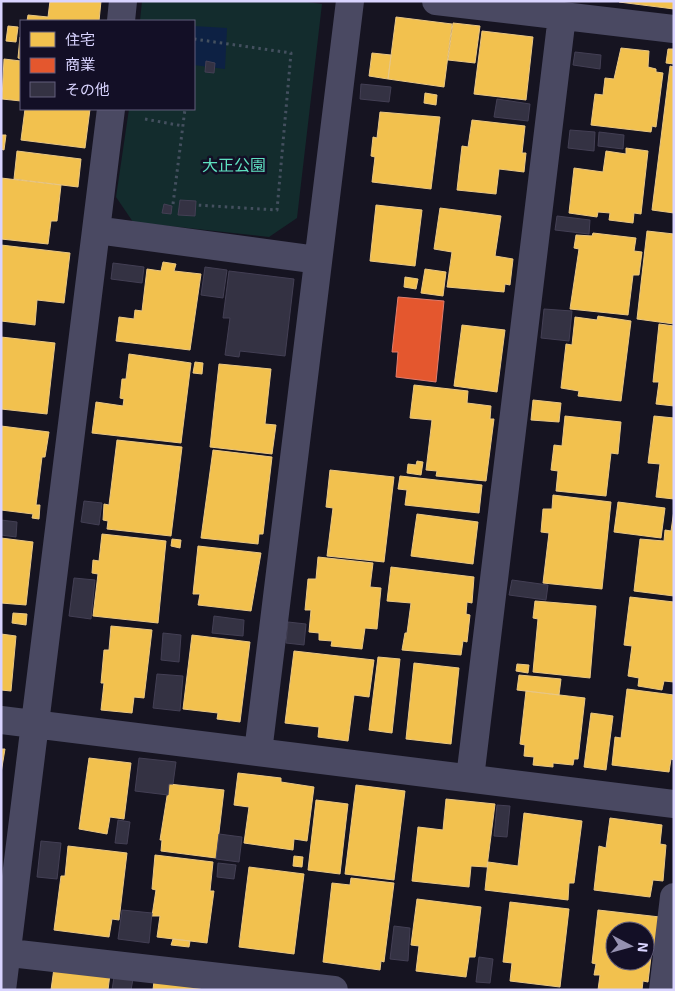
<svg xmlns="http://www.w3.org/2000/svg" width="675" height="991" viewBox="0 0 675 991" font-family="'Exo 2','Noto Sans JP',sans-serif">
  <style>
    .green { fill: #132c2d }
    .water { fill: #0d2144 }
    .homes { fill: #f2c14e; stroke: #eac783; fill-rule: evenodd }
    .shops { fill: #e4572e; stroke: #e17c6d }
    .building { fill: #343243; stroke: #433f54 }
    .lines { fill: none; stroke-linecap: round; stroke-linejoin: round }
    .path { stroke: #44505f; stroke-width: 3; stroke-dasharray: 2.5 4; stroke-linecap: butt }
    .minor { stroke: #4a4962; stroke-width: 28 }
    .labels { text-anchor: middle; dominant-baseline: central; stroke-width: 5; stroke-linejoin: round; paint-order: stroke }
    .park-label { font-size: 16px; fill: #5fe0c0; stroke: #130f26 }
  </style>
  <rect width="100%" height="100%" fill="#161421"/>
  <path class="green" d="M142,1H300L322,4L297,218L269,237L133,222L116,197L129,109H194V21H140Z"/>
  <path class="water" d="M194,26L227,28L225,69L194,65Z"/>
  <path class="homes" d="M50,1H101L99,21H27L28,15L48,17Z
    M674,1V9L619,2V1Z
    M396,17L452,24L444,87L388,79Z
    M453,23L480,26L475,63L448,60Z
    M8,26L18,27L16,42L6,41Z
    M482,31L533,37L526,100L474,94Z
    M20,37H21V59L18,58Z
    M621,48L649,51L648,67L656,69V72L663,73L656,127L652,126L651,132L591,125L595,94L603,95L605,78L614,79Z
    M668,49H674V64L666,63Z
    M372,53L391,55L388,79L369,76Z
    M4,59L21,61V101L2,99Z
    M670,66L674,67V213L652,210Z
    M425,93L437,95L436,105L424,103Z
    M25,109H90L85,148L21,140Z
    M380,112L440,117L431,189L372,182L375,157L371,156L373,137L377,138Z
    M472,120L525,126L522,153H526L524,172L499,169L496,194L457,190L462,146L468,147Z
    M1,135H6L4,150L1,149Z
    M626,148L648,151L641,214L634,213L633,223L609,220L610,213L598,212L597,217L569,213L574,168L603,172L606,151L626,154Z
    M17,151L81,159L78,187L14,179Z
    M1,178L61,185L57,221H51L48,244L1,239Z
    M376,205L422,210L415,266L370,261Z
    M440,208L501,216L495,256L513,259L510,285L505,284L504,292L447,287L452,252L434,249Z
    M647,231L674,234V324L637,319Z
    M593,233L636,238L634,251L642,252L639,275H633L628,315L570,309L579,249L574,248L576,235L592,236Z
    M1,245L70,253L64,303L37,300L35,325L1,321Z
    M163,262L176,264L174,271L201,274L190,350L116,341L119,317L134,319L135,310L142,311L147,269L161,271Z
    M425,269L446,272L443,296L421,293Z
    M405,277L418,279L416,289L404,287Z
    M598,316L631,321L621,401L578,396L579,391L561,388L566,344L572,345L575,317L597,320Z
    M659,324L674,326V406L656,404L659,382H653Z
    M462,325L505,330L497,392L454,386Z
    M1,337L55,343L47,414L1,409Z
    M129,354L191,363L181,443L92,433L96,402L123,406L124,399L120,398L122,379H126Z
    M195,362L203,363L202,374L193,373Z
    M219,364L271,369L265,424L276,425L272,454L210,447Z
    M414,385L468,391L467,403L491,406L490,419H494L486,481L436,476L437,471L426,470L432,420L410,418Z
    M533,400L561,403L559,422L531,420Z
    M565,416L621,422L618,454L611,453L606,496L556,491L558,471L551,470L554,445L562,446Z
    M654,416L674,418V499L656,497L660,464L648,463Z
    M1,426L49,432L45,457H42L36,505H40L39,519L32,518L33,514L1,510Z
    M117,440L182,447L171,536L107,529L108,521L103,520L104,504L109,505Z
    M213,450L272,457L263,534H259L258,544L201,538Z
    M417,461L423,462L421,475L407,473L408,464L416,465Z
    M330,470L394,477L384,562L327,556L333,508L326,507Z
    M400,476L482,485L479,513L405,505L407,490L398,489Z
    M553,495L611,502L602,589L543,583L549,533L541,532L543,509H552Z
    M618,502L665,508L661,538L614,532Z
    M674,510V596L634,591L640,539L664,541L665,530L671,531Z
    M417,514L478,522L473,564L411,556Z
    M102,534L166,541L158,623L93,616L98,574L92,573L93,560L99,561Z
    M1,538L33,542L26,605L1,603Z
    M172,539L181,540L180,548L171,546Z
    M198,546L261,553L251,611L198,605L200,594H193Z
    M318,557L373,563L370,587L381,588L377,629L365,628L362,649L331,646L332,641L319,640V633L309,632L311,610H305L308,579H316Z
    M391,567L474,577L472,603L467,602L466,614L470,615L467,642L463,641L461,655L402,650L405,633H407L411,603L387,601Z
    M630,597L674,602V682L664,681L662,690L638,686L639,678L628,676L632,646L624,645Z
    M535,601L596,606L590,678L533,672L538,619L533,618Z
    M13,613L27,614L26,625L12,623Z
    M111,626L152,630L144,698L134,697L132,713L101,710L104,683H101L104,650H109Z
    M1,634L16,636L11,691L1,690Z
    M192,635L250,642L240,722L217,719L218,713L183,709Z
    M294,651L374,660L369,697L354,695L348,741L318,737L319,727L285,723Z
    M378,657L400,659L392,733L369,730Z
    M414,663L459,668L451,744L406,739Z
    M517,664L529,665L528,673L516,671Z
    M519,675L561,679L559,695L517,690Z
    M627,689L674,695V760L671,759L669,772L612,765L615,737L621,738Z
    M526,691L585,698L578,759H574L573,765L553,763V767L533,765L534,757L524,756L525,745L520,744Z
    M591,713L613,716L606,770L584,767Z
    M1,749H5L1,773Z
    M89,758L131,763L124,819L110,817L107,834L79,829Z
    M238,773L281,778V782L314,787L307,841L294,839L293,850L244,843L249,807L234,805Z
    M169,784L224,790L216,858L161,851L162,840H160Z
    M356,785L405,791L394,880L345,874Z
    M446,799L495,804L487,867L471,866L469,887L412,881L418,827L443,830Z
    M316,800L348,804L340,874L308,870Z
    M524,813L582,821L574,883H569L568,900L485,890L488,862L518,866Z
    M610,818L662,825L660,844L666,845L663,881L653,880L650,897L594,890L599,846L606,848Z
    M68,846L127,853L119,920L112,919L109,937L54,930L61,876H65Z
    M155,855L213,862L210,891H214L207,943L157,937L160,916H152L156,890L152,889Z
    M294,856L303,857L302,867L293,866Z
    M249,867L304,874L294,954L239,947Z
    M351,878L394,883L384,962L381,961L380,970L323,962L332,883L350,885Z
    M417,899L481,907L475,957H469L466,977L416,971L419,946L411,945Z
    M510,902L569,909L560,987L510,981L512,963L503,962Z
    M598,910L660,917L656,948H652L648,982L643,981L642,990H598L600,975H594L596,964L592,963ZM615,931H645V961H615Z
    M173,939L190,941L189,947L171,945Z
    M54,968L110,974L108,990H51Z
    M154,981L201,987V990H153Z"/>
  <path class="shops" d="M398,297L444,301L436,382L396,377L398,352H392Z"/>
  <path class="building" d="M575,52L601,55L600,69L573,65Z
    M206,61L215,63L214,73L205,72Z
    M361,84L391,87L389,102L360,99Z
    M497,99L530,104L528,121L494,117Z
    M570,130L595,132L594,151L568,148Z
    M599,132L624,135L623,149L598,146Z
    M180,200L196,201L195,216L178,215Z
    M164,204L172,206L171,214L162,213Z
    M557,216L590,220L589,234L555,230Z
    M113,263L144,267L142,283L111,279Z
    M205,267L227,270L223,298L201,295Z
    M229,271L294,279L285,356L240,351L239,357L225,355L230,318H223Z
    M544,309L572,311L569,341L541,338Z
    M84,501L102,503L99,525L81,522Z
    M1,520L17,522L16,537L1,535Z
    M74,578L95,580L91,619L69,616Z
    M512,580L548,585L546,600L509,595Z
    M214,616L244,620L243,636L212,633Z
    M288,622L306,624L304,645L286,643Z
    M163,633L181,635L179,662L161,660Z
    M157,674L183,676L180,711L153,708Z
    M139,758L176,762L173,784H169L168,795L135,791Z
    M497,805L510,806L507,837L494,836Z
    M118,820L130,822L127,844L115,843Z
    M219,834L242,837L239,862L216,859Z
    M41,841L61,843L57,879L37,877Z
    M218,863L236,865L234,879L217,877Z
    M122,910L152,913L149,943L118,939Z
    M394,926L410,928L408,961L390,959Z
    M479,957L493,959L490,983L476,982Z
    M114,977L133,979L131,990H112Z"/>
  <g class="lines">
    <path class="path" d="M194,39L291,53L277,210L196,205
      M145,119L183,126
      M173,204L185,109"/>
    <path class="minor" d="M436,1L674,29
      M121,21L123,1
      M96,230L318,260
      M1,720L674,804
      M258,752L350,1
      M470,778L562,16
      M1,952L334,990
      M2,990L111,109
      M663,990L674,897"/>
  </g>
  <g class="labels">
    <g class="park-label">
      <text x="234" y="164">大正公園</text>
    </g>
  </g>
  <rect width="675" height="991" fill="none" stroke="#d9d4ff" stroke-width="5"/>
  <rect x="20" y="20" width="175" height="90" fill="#130f26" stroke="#625e7d"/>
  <rect x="30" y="32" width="25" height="15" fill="#f2c14e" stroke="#625e7d"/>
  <text x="65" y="45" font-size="15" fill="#d9d4ff">住宅</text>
  <rect x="30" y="58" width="25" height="15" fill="#e4572e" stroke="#625e7d"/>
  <text x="65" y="70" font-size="15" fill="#d9d4ff">商業</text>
  <rect x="30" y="82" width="25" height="15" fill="#343243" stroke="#625e7d"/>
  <text x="65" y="95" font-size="15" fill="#d9d4ff">その他</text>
  <g transform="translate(630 946) rotate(96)"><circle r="24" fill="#130f26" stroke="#625e7d"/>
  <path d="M0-4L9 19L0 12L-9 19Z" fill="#9591b1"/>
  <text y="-8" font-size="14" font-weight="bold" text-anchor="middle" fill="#d9d4ff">N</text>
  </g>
</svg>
